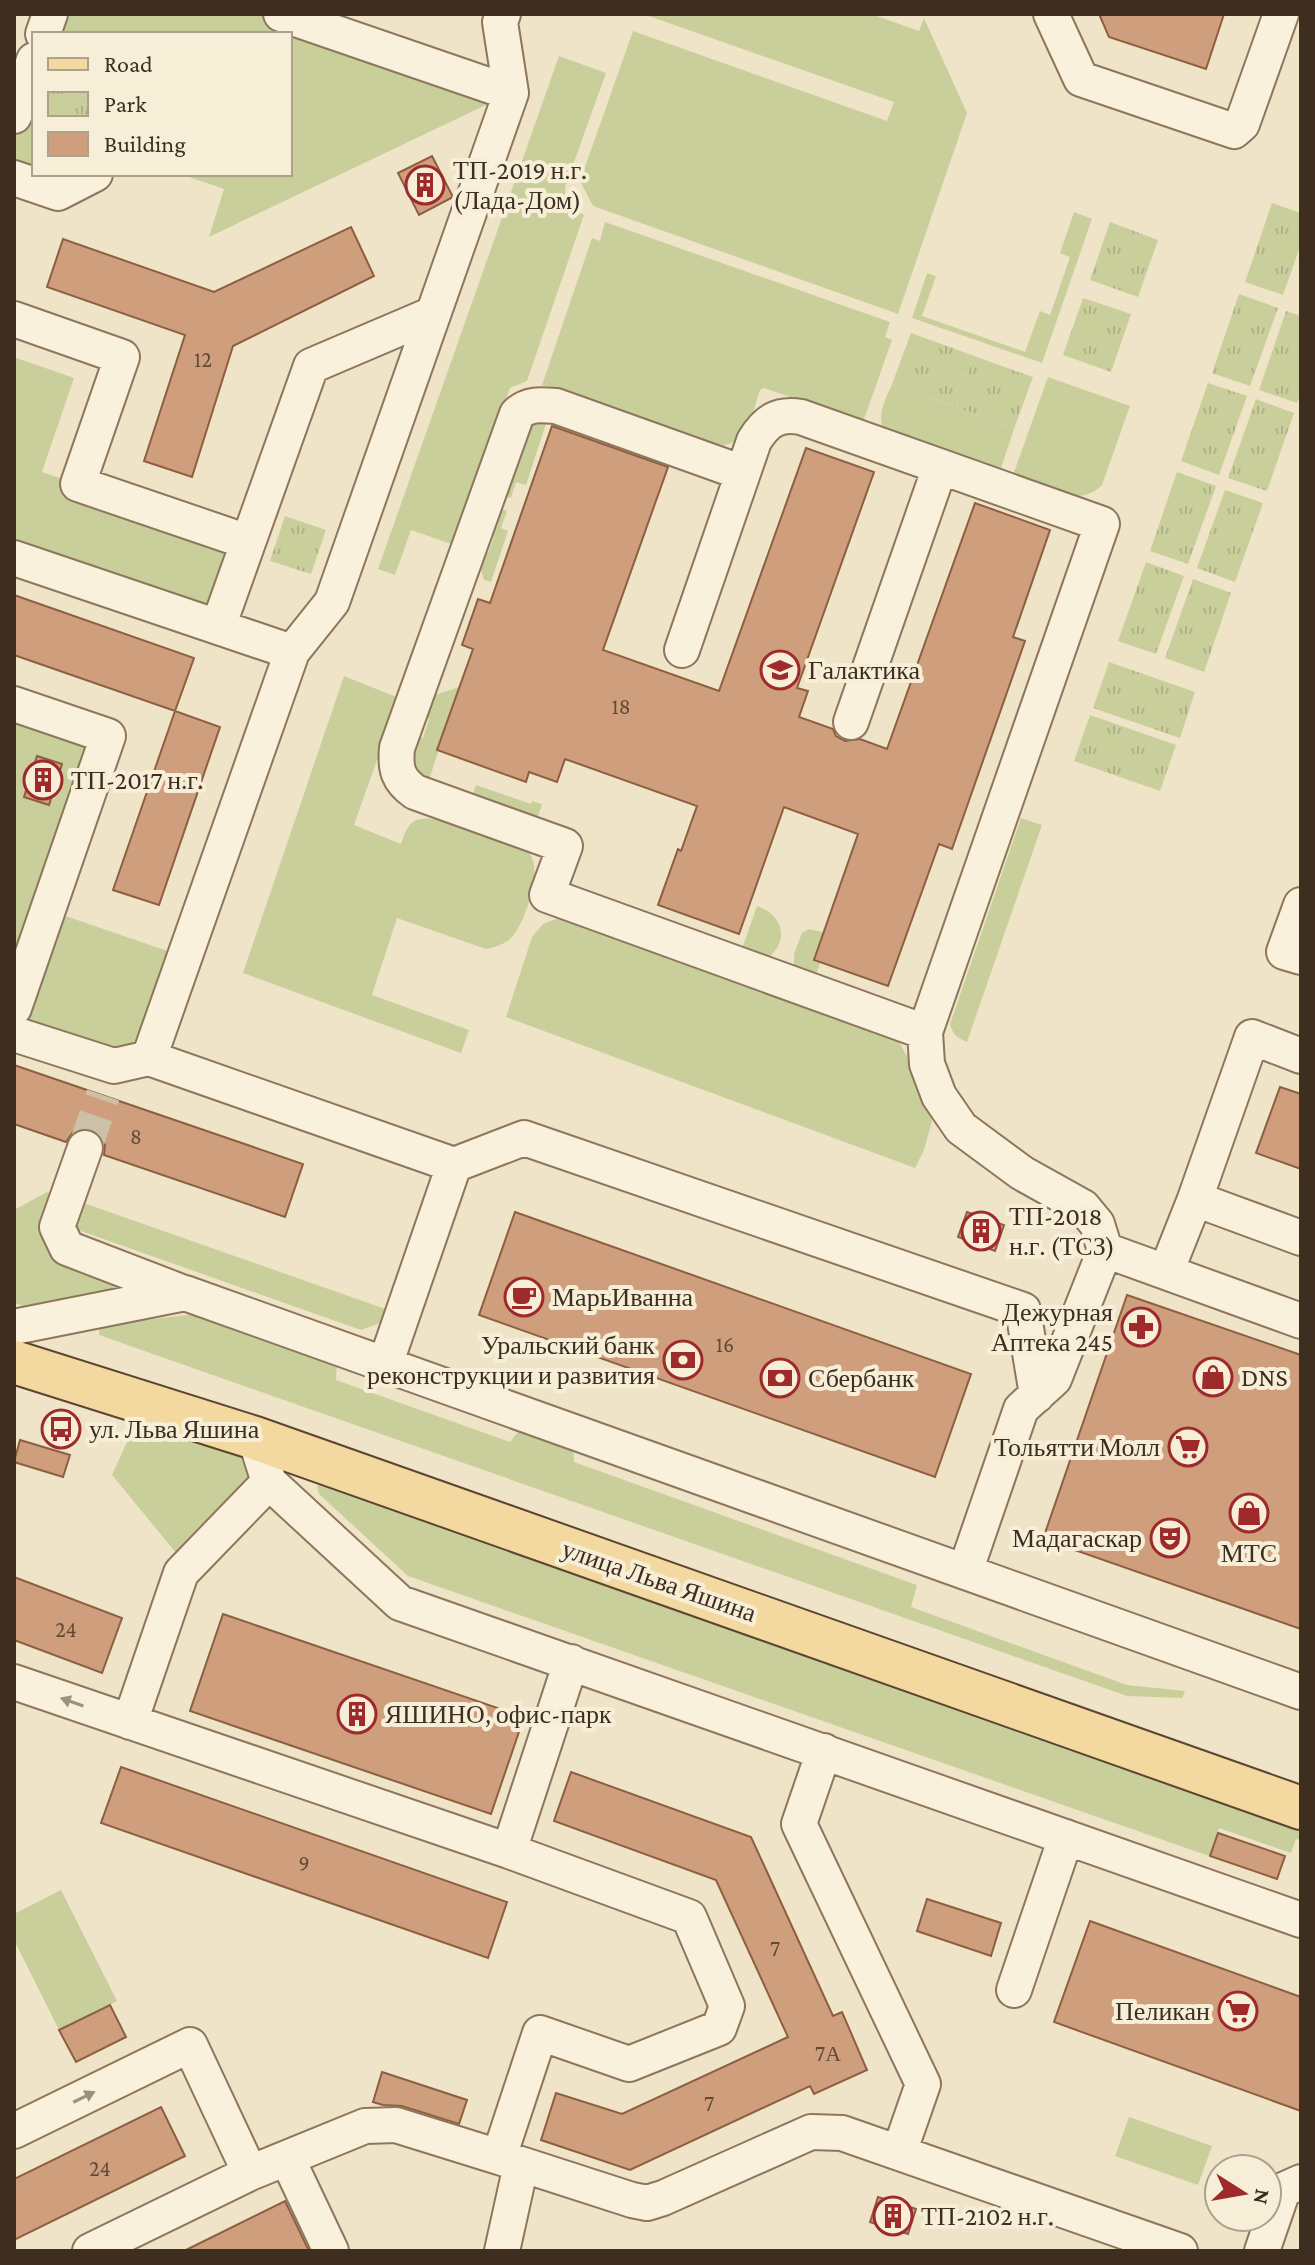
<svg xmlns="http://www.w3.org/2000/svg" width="1315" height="2265" viewBox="0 0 1315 2265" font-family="'Crimson Pro',serif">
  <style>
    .grass { fill: #c9cf9b }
    .park { fill: url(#park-tufts) }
    .building { fill: #cf9f7d; stroke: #8d5f41; stroke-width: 2 }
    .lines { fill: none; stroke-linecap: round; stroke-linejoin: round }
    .minor-tunnel { stroke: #ccc0a6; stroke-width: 34; stroke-dasharray: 34 17; stroke-linecap: butt }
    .minor-casing { stroke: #8d765c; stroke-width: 38 }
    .major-casing { stroke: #5b4430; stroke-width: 46 }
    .minor { stroke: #faf1dc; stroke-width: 34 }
    .major { stroke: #f3d9a0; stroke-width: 42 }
    .oneway { fill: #9c907e }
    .labels { text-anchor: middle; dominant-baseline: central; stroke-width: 8; stroke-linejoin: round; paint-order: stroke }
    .number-label { font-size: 22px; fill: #624a37 }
    .poi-label { font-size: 26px; fill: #3d2e20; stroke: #f7eed8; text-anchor: start }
    .street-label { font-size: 26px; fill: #3d2e20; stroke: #f7eed8 }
  </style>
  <defs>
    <pattern id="park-tufts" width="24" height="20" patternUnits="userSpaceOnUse" patternTransform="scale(2)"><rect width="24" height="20" fill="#c9cf9b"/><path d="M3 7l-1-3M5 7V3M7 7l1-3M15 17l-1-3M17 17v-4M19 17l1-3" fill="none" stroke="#aeb285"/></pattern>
  </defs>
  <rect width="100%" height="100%" fill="#f0e4c8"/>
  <path class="grass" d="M50,14H281L511,93L209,237L224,189L180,174H290V34H43Z
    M643,14H871L919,31L924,18L967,113L898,314L593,206L580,181L633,31L887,121L894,102Z
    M559,56L606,73L565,187C565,203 571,207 584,215L527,381L510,388L454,545L411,530L395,575L378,569Z
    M34,60V174H101L14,178V116Z
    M1074,212L1092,219L1042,363L912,318L927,273L936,276L922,316L1025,352L1040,311L1050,315L1070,257L1060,253Z
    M605,222L890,322L885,337L892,340L863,422L764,388L760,390C751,415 751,441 721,446L542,385L592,238L600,241Z
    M969,354L974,356L956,407L1014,429L1000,471L884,430C876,415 886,399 892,384L951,405Z
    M14,357L74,378L42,472L248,542L218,627L14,558Z
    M1048,377L1130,406L1102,485C1079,510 1040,485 1013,475Z
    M537,424H546L526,485L516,482L511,498L501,495L529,427Z
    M498,507L507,511L501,528L508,531L491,582L484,580L479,564L483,552L488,553L494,537L489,535Z
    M344,676L399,698L354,825L401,844C404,836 406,827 413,822C433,808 498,839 520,847C527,851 531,853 533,861C539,878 524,927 510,939C503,945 495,947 486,949L397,918L372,995L469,1030L461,1053L243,973Z
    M459,687L429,780C408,770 411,755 417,737L423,738L429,719L423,717L434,695Z
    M14,704L108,736L48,910L185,957L149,1058L14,1034Z
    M476,785L531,804L532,801L542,804L536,822L471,800Z
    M1021,818L1042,825L967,1042C957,1038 953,1035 950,1024Z
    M757,906C783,915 790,940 768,958L742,949Z
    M556,919L572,920L886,1033L899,1042L907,1056L932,1121L924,1150L915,1168L506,1017L532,937L543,924Z
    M809,929L830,934L816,975L794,968V954L802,933Z
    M47,1192L63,1198L46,1245L117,1271L120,1286L115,1292L30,1308L14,1303V1210Z
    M78,1201L394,1312L383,1322L361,1330L78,1230L73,1225Z
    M212,1312L337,1356L336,1380L510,1442L523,1426L573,1447L574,1462L917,1585L911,1607L1127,1685L1185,1691L1182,1698L1127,1696L99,1335V1328L103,1325Z
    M132,1431L164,1437L197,1436L237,1453L244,1462L249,1482L182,1560L112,1475Z
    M322,1482L1301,1826V1840L1296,1839L1291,1853L1219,1828L1209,1856L408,1576L319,1494L317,1486Z
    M61,1890L117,2001L59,2030L14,1940V1914Z
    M1129,2117L1212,2146L1198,2185L1115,2156Z"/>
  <path class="park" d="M1272,203L1301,213V244L1283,295L1245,282Z
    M1110,222L1158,240L1138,297L1090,280Z
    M1239,294L1278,308L1250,386L1212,373Z
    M1083,298L1131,314L1111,372L1063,355Z
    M1286,311L1301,316V392L1297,403L1259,390Z
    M911,333L969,354L951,405L892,384Z
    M974,356L1033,377L1014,429L956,407Z
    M1208,383L1247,396L1219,475L1181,461Z
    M1256,399L1294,413L1267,491L1228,478Z
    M1177,472L1216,486L1188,564L1150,551Z
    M1225,490L1263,503L1235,582L1197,568Z
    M285,516L326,530L311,574L270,561Z
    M1146,562L1184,576L1156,654L1118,641Z
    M1193,579L1231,593L1204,672L1165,658Z
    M1109,662L1195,692L1180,738L1093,708Z
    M1090,715L1176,745L1160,791L1074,761Z"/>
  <path class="building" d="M1099,14H1224L1206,69L1109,37Z
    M432,156L453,197L419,215L398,173Z
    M351,227L374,276L233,346L192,477L144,461L185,335L47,287L63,239L214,292Z
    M552,426L668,467L603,650L719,691L806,448L874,472L797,688L808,691L799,717L833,729L836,736L845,741L860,739L887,749L975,503L1050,530L1013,637L1025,641L952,849L939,844L888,986L814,960L858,834L784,807L739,934L658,905L678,849L681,851L697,806L565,759L557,782L529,772L526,782L437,750L473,649L462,645L478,599L490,603Z
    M14,595L194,658L175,711L14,655Z
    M175,711L220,727L159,905L113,890Z
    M37,756L62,764L49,805L24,797Z
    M14,1065L303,1164L285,1217L104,1155L105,1145L101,1136L91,1129H81L73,1132L66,1142L14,1124Z
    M1280,1087L1301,1094V1169L1256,1153Z
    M515,1212L971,1374L935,1477L479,1315Z
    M967,1212L1004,1225L995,1251L958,1237Z
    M1127,1295L1301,1355V1629L1043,1539Z
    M20,1440L70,1455L63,1477L14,1462Z
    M14,1577L122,1618L102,1673L14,1640Z
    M223,1614L524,1717L491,1814L190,1711Z
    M121,1767L507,1902L488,1958L101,1823Z
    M571,1772L751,1837L833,2016L842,2012L867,2070L814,2094L810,2086L630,2170L541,2140L556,2093L622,2114L788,2037L716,1880L554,1821Z
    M1218,1833L1285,1856L1277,1879L1210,1856Z
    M927,1899L1001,1923L991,1956L917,1931Z
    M1090,1921L1301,1997V2111L1054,2022Z
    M110,2005L126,2037L76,2062L59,2030Z
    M382,2072L467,2100L459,2124L402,2106L383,2105L373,2102Z
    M161,2107L185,2156L14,2240V2179Z
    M878,2197L916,2209L908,2234L870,2222Z
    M285,2201L309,2251H184Z"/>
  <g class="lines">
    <path class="minor-tunnel" d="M85,1148L103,1095"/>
    <defs>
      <path id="minor" d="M281,14L511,93
        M1051,14L1081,79L1234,131L1242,124L1281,14
        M43,34L50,14
        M14,116L34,60
        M14,178L58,193L95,174
        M14,319L122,357L78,484L248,542
        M743,473L556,406C541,405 529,403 517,414L397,748C395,769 398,780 415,792L565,846L547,895L925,1032
        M14,558L292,652
        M218,627L311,366L433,314
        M682,650L754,441C766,421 778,413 801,417L1102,524L925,1032L927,1064L939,1096L961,1128L1022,1173L1083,1207L1097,1224L1105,1250L1054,1379L1021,1409L965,1572
        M14,704L108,736L14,1008
        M851,722L940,467
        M1301,905L1284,952L1301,957
        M14,1034L114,1066L149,1058L454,1165L524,1138L1023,1310L1037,1395
        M1301,1056L1252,1037L1195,1199L1301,1238
        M149,1058L292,652L332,602L511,93L500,22L503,14
        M85,1148L57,1227L67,1248L184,1293
        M1105,1250L1301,1321
        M1166,1272L1195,1199
        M14,1327L185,1293L1301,1692
        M385,1365L454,1165
        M255,1438L269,1482L400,1603L1301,1920
        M14,1682L509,1851L689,1917L727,2006L719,2028L629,2064L540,2033L499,2157L632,2200L647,2203L663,2198L811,2132L842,2133L1180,2251
        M130,1722L181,1573L269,1482
        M824,1751L799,1824L923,2084L899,2153
        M509,1851L571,1662
        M1014,1990L1066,1837
        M14,2131L190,2045L250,2173
        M287,2158L331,2251
        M90,2251L250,2173L365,2126L396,2125L499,2157
        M502,2251L521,2165
        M1262,2251L1283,2190L1301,2182"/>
      <path id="major" d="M14,1362L255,1438L1301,1808"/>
    </defs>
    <use href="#minor" class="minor-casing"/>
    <use href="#major" class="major-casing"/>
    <use href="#minor" class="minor"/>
    <use href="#major" class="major"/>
  </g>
  <defs><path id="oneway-solid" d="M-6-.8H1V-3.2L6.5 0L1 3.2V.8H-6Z" transform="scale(2)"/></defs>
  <g class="oneway">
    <use href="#oneway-solid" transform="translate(72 1702) rotate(-161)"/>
    <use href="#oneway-solid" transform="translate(84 2097) rotate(-26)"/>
  </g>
  <defs>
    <symbol id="building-ring" viewBox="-11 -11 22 22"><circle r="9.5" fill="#f7eed8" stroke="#9e2a2b" stroke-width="1.5"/><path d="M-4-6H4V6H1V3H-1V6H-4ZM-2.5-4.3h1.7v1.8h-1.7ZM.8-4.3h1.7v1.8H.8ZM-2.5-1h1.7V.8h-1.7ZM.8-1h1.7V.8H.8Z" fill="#9e2a2b"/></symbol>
    <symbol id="school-ring" viewBox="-11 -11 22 22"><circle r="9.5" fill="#f7eed8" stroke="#9e2a2b" stroke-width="1.5"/><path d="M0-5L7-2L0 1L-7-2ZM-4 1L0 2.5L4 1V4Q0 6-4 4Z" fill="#9e2a2b"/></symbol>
    <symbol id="cafe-ring" viewBox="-11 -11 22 22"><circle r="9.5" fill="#f7eed8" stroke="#9e2a2b" stroke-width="1.5"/><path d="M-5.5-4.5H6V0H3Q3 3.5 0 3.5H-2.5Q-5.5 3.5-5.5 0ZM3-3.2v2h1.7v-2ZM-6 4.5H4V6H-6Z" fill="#9e2a2b"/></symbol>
    <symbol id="pharmacy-ring" viewBox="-11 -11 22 22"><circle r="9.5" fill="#f7eed8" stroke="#9e2a2b" stroke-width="1.5"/><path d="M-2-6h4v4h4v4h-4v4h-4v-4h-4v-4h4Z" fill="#9e2a2b"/></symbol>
    <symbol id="bank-ring" viewBox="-11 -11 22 22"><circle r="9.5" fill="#f7eed8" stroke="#9e2a2b" stroke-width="1.5"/><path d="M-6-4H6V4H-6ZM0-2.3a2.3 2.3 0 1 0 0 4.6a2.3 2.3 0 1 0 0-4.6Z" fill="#9e2a2b"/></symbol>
    <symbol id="shop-ring" viewBox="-11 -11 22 22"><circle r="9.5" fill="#f7eed8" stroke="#9e2a2b" stroke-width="1.5"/><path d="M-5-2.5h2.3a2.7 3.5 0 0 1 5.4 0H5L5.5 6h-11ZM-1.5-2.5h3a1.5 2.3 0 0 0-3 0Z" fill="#9e2a2b"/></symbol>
    <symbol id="bus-ring" viewBox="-11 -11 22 22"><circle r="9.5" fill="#f7eed8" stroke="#9e2a2b" stroke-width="1.5"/><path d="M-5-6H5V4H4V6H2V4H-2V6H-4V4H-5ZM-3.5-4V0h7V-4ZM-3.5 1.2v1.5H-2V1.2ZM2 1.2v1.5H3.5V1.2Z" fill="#9e2a2b"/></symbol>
    <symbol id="supermarket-ring" viewBox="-11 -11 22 22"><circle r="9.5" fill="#f7eed8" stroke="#9e2a2b" stroke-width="1.5"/><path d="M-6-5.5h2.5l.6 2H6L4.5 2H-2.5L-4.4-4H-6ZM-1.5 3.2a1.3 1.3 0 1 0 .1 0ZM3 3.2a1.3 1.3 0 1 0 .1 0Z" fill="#9e2a2b"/></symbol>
    <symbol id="theatre-ring" viewBox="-11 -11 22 22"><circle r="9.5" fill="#f7eed8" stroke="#9e2a2b" stroke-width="1.5"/><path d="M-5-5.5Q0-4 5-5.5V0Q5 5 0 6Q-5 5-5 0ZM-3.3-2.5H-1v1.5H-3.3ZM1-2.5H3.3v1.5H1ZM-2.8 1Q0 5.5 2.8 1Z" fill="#9e2a2b"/></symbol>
  </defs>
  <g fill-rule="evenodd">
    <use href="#building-ring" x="403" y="163" width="44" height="44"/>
    <use href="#school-ring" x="758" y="648" width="44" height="44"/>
    <use href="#building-ring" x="21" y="758" width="44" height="44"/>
    <use href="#building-ring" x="959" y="1209" width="44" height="44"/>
    <use href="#cafe-ring" x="502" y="1275" width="44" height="44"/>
    <use href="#pharmacy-ring" x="1119" y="1305" width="44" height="44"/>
    <use href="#bank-ring" x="661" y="1338" width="44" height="44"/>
    <use href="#shop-ring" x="1191" y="1355" width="44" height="44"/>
    <use href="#bank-ring" x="758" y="1356" width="44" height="44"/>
    <use href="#bus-ring" x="39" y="1407" width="44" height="44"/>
    <use href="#supermarket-ring" x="1166" y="1425" width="44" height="44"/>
    <use href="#shop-ring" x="1227" y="1491" width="44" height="44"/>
    <use href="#theatre-ring" x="1148" y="1516" width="44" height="44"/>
    <use href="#building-ring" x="335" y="1692" width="44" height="44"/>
    <use href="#supermarket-ring" x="1216" y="1989" width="44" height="44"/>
    <use href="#building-ring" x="871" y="2194" width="44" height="44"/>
  </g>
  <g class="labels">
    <g class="number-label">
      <text x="203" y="359">12</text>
      <text x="621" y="706">18</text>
      <text x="136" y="1136">8</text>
      <text x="725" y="1344">16</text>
      <text x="66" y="1629">24</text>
      <text x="304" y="1863">9</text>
      <text x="775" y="1948">7</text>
      <text x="828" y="2053">7А</text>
      <text x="709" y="2103">7</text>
      <text x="100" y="2168">24</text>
    </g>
    <g class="poi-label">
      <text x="453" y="170">ТП-2019 н.г.<tspan x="453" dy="30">(Лада-Дом)</tspan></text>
      <text x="808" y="670">Галактика</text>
      <text x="71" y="780">ТП-2017 н.г.</text>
      <text x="1009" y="1216">ТП-2018<tspan x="1009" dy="30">н.г. (ТСЗ)</tspan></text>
      <text x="552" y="1297">МарьИванна</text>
      <text x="1113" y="1312" text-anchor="end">Дежурная<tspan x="1113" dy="30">Аптека 245</tspan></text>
      <text x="655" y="1345" text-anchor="end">Уральский банк<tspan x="655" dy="30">реконструкции и развития</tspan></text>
      <text x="1241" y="1377">DNS</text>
      <text x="808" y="1378">Сбербанк</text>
      <text x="89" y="1429">ул. Льва Яшина</text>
      <text x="1160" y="1447" text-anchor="end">Тольятти Молл</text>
      <text x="1142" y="1538" text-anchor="end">Мадагаскар</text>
      <text x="1249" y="1553" text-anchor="middle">МТС</text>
      <text x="385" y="1714">ЯШИНО, офис-парк</text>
      <text x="1210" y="2011" text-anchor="end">Пеликан</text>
      <text x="921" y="2216">ТП-2102 н.г.</text>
    </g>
    <g class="street-label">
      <text transform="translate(659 1581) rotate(19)">улица Льва Яшина</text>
    </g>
  </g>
  <rect width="1315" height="2265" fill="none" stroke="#3d2e20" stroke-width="32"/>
  <rect x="32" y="32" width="260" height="144" fill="#f7eed8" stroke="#ada18e" stroke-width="2"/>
  <rect x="48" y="58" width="40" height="12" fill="#f3d9a0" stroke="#ada18e" stroke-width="2"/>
  <text x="104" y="72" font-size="24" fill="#3d2e20">Road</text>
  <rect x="48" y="92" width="40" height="24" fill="url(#park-tufts)" stroke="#ada18e" stroke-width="2"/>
  <text x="104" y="112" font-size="24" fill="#3d2e20">Park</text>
  <rect x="48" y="132" width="40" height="24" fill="#cf9f7d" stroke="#ada18e" stroke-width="2"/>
  <text x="104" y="152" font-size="24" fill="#3d2e20">Building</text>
  <g transform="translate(1243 2193) rotate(101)"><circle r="38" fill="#f7eed8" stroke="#ada18e" stroke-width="2"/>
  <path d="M0-6L14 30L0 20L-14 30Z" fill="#9e2a2b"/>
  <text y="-12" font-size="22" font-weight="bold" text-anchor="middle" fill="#3d2e20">N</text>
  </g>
</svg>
